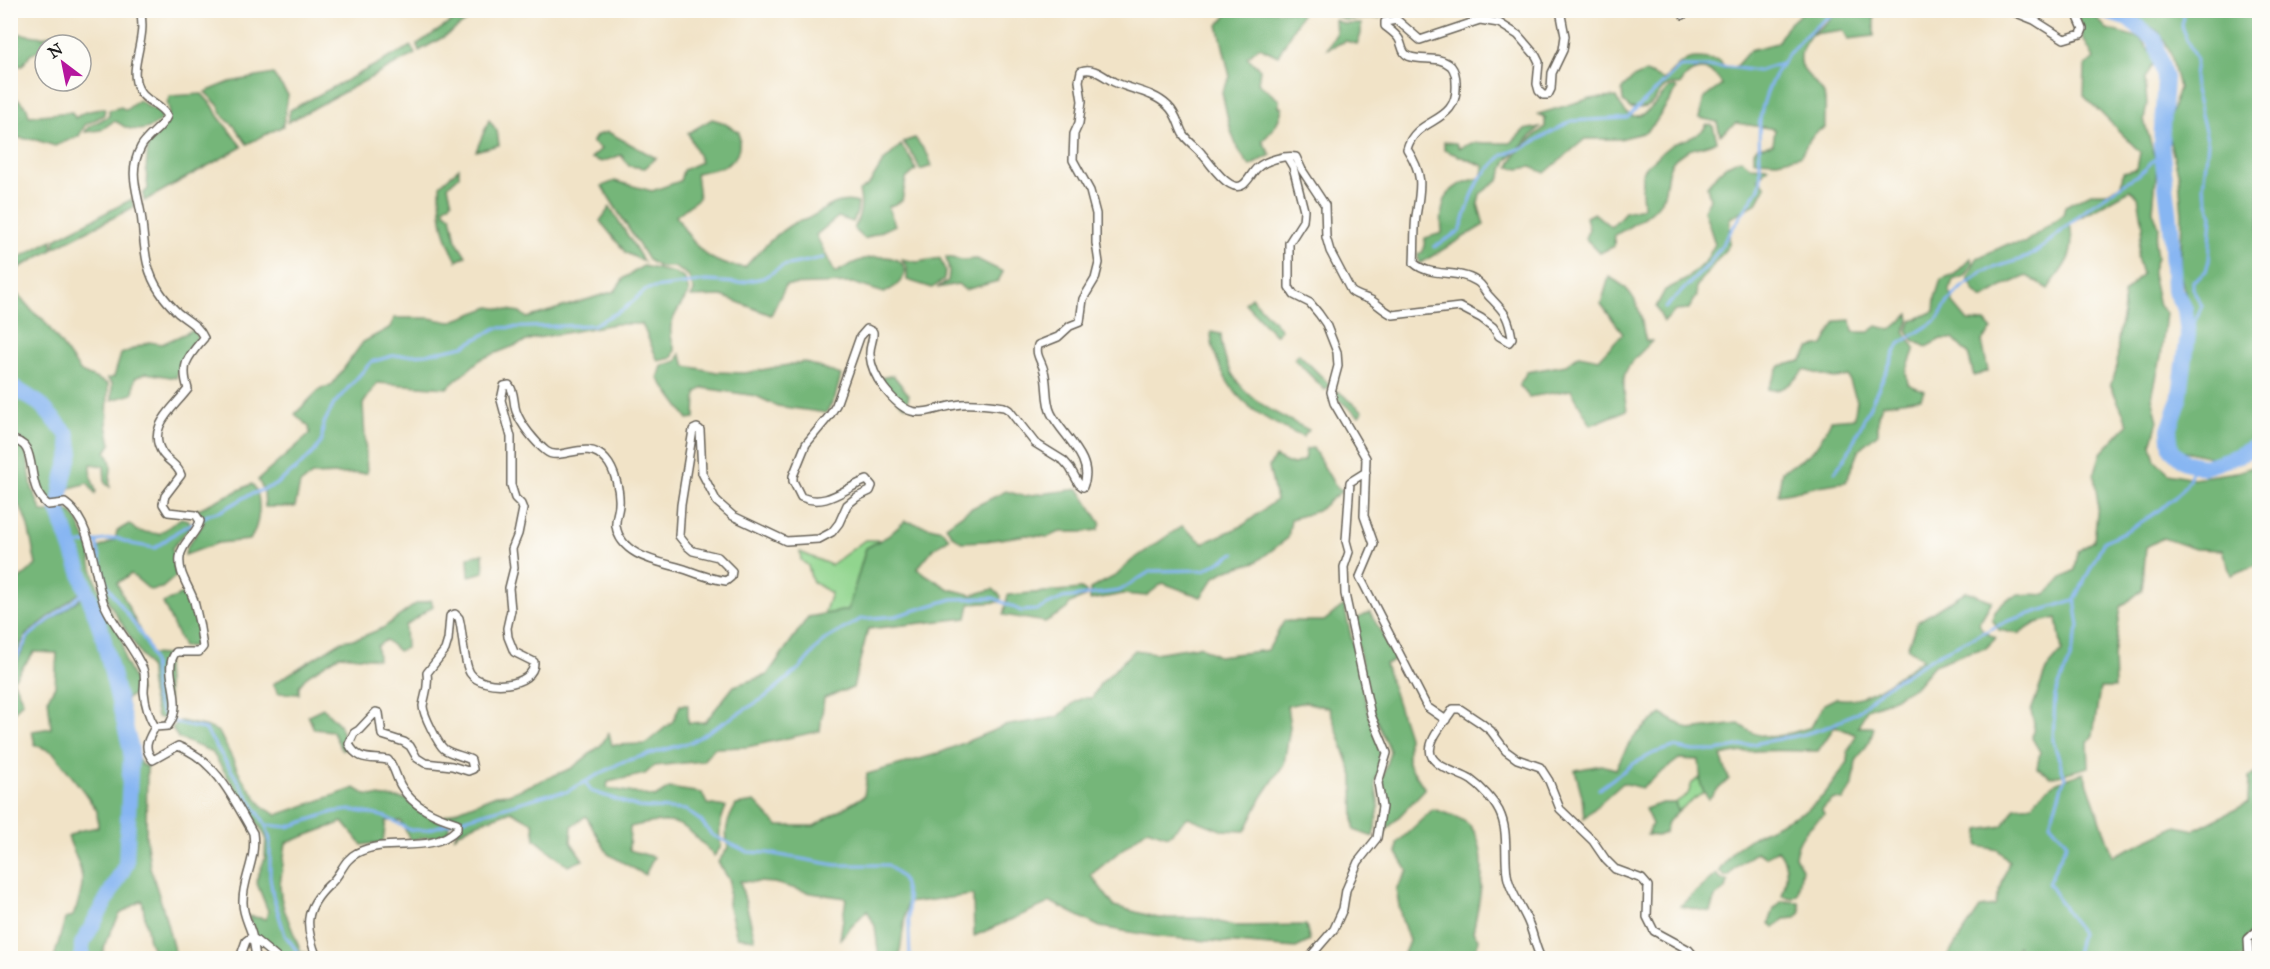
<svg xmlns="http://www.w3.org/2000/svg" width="2270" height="969" viewBox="0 0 2270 969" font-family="'IM FELL Great Primer',serif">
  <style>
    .green { fill: #91d58e; stroke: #567855; stroke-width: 1.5 }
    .forest { fill: #74b679; stroke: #48694a; stroke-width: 1.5 }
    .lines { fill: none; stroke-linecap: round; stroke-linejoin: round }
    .stream { stroke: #87b6f2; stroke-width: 3 }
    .river { stroke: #87b6f2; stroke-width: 16 }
    .street-casing { stroke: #676258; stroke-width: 10 }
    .street { stroke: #fff; stroke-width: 7 }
  </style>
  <rect width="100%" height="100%" fill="#fdfcf7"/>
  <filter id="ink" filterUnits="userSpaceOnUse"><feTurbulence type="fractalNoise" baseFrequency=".0167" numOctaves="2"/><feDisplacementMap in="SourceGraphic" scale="12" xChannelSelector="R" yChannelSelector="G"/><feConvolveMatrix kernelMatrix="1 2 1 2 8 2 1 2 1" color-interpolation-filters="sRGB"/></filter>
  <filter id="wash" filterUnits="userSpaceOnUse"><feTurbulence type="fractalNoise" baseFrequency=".008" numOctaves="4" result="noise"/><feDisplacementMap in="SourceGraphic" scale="24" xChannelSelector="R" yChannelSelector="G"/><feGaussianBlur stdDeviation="1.35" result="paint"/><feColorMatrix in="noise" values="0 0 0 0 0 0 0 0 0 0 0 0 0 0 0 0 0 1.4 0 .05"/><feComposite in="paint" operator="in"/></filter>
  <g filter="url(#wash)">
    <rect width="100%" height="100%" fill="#f1e3c7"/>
    <path class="green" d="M865,540H881L866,548L848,610L824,614L831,593L812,581L808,566L801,560L800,552L831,565Z
      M1700,778L1701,786L1704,792L1678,811L1675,803L1688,794L1692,783Z"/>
    <path class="forest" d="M470,10L481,11L447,35L419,51L417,44Z
      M1232,10L1303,11L1278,56L1259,47L1247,57L1260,69L1258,83L1279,100V106L1282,108C1280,122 1272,132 1262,141L1271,155L1250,166C1231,145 1228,119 1222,92L1230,77L1218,25Z
      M1805,10L1830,11L1831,14C1817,28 1789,51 1806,73C1811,79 1821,87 1824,95C1827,104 1824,119 1825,128C1810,132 1808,145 1800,156L1777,161L1754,160V151L1757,147L1773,144L1775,129L1736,123L1720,135L1717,122L1699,118L1704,98L1722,85C1712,66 1692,64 1680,85C1651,81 1665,112 1630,108L1623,102L1622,89L1633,78L1646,72L1664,80C1688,56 1686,55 1720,61L1724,68L1735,67L1750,50L1777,43L1787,26Z
      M1333,11H1379L1380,18L1345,20L1335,15Z
      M1834,11H1881L1874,13V36L1848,39L1843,30L1814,34L1835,14Z
      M2077,11H2090L2107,29L2140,38L2156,59L2145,79L2147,104L2144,120L2157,165L2153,211L2159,228L2155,242L2157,257L2152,273L2159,306L2166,313L2161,357L2152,397L2158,421L2151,445L2155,460L2169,473L2193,478L2237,472L2259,465V564L2231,575L2222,550L2195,549L2163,538L2146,547L2142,590L2121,607L2114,656L2115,688H2100L2093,735L2088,742L2089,767L2051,777L2037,768L2040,752L2032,738L2034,723L2031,711L2046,670L2062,651L2057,618L2036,623L2019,634L1999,630L1992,619C2001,593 2023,593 2046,595L2062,577L2075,570L2078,551L2094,541L2098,504L2094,475L2101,453L2128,424L2110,384C2122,363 2115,355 2119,333C2121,315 2126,314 2123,294L2142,274L2137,257L2143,226L2138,196L2130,190L2070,223C2076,258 2067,261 2048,289L2027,276L2004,286L1982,299L1974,291L1968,277L1977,258L2008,244L2024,243L2063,215L2065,206L2091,193H2106L2121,185L2123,172L2137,169L2140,152L2084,96L2085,66L2094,58L2082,36Z
      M2124,11H2259V442L2214,458L2168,447L2183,379L2191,316L2180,274L2182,215L2179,176L2166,128L2179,88L2170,51L2159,32Z
      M1335,20L1344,24H1361V34L1357,44L1346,41L1327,49L1336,34Z
      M67,31L73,40L82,43L83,51L81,52V45H45V51L41,49L30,55L22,66L11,65V35L15,33L43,37Z
      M411,46L415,54L288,122L290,110Z
      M273,74L288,95L283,126L247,144L235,127L224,117L218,105L205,92L230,82Z
      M1675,87L1677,89L1655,123L1646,132L1620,139H1585L1545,173L1531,167L1519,169L1509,167C1514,151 1533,138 1545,127V117L1538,114L1588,99L1616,97C1634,137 1653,105 1669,88Z
      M202,94L213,106L218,116L242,147L144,201L143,194L148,189L146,170L148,146L168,122L169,109L167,102L170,96Z
      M18,99L27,108L29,116L72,112L75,118L85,112L105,108L104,115L85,125L79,136L55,146L36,140L11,137V105Z
      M139,100L149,107L159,111L162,117C156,129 140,132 127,128C122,126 119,122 114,121L101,130L85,132L88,127L109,116V110L121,107L126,110Z
      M712,119L722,122L739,132C743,167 723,167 696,173L699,198L676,216C694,246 708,266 745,267C759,251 775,234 794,223C798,221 803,221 807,219C824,211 837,196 858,203L857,212L853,222L838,217L816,235L835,273C846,267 856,260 869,258C903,251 922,274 884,293L853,283L786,285L771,315L722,296L691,297L694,291L688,275L674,267H659L648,260L602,186L615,181L652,191L680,181L683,170L701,162L688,133Z
      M489,120L497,131L499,145L476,151Z
      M1707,124L1713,126L1717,141C1703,148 1687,147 1675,159C1665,170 1668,181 1664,194C1659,212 1630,226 1615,235L1614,246L1600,253L1585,238L1589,229L1586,217L1594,213L1611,227L1625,212L1643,208C1643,199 1640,178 1643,170C1644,167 1668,147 1671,145C1683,139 1700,138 1707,124Z
      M1540,127L1507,160L1499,180L1480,194L1478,204L1484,225L1419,264L1418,254L1423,252L1425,238L1442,233C1439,200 1446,184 1481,178L1484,166L1444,150V142L1456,143L1459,148L1472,143H1511L1524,130Z
      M608,132L656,158L645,168L629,166L621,155L602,162L591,158L601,149L592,142L597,135Z
      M915,138L928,155L932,166L920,170L915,158L903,142Z
      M901,145L912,160L916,170L906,179L902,201L888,207L895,225L865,239L854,229C860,215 863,206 859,191L869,185L883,162Z
      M1741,159L1750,166L1768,167L1758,179L1766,186L1757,203L1730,218L1729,245L1696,287L1697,296L1688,310L1675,311L1664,322L1656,307L1665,290L1685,280L1705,262L1715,244L1704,210L1710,199L1707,186C1717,174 1725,164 1741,159Z
      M459,168V176L448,186L452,202L444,208L446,213L451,215L456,240L466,256L457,261C442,234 440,215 440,185Z
      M132,199L134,207L54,248L55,239Z
      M610,207L644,262L626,253L600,221Z
      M52,240V250L11,272V262Z
      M946,257L962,260L977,259L1003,272L998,281L965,290L958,284L937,288L948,281L949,271Z
      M940,258L945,270L944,280L932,288L907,280V267L902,259L917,262Z
      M1971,258L1972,264L1965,276L1953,280L1949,290L1953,303L1968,321L1985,322L1992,330L1982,341L1988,371L1974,376L1968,354L1953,339H1941L1926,347L1913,340L1907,330L1912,321L1934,311L1935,298L1941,279L1955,274Z
      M643,266L675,273L685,279L689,292C676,315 664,322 675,350L672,358L658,361L642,324H614L532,339L481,359L447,388L377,383L363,404L367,473L312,475L300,484L295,507H265L264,491L258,480L310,434L309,427L295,414L321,388L331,386L363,342L391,327L394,318H429L450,322L490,307L520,312L527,318L615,291L624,278Z
      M1609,277C1627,286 1636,297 1641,317C1643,325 1643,332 1646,341H1652C1624,370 1619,369 1627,410L1591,425L1571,390L1529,397L1519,385L1527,372L1566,365L1579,355L1599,359L1623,333L1601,304Z
      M10,290C25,296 29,313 43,319L81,372L108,384L107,425L111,444L106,452C116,468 108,471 110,487L105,483L104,466L91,464V477L96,491L95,494L88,483L70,488L65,500H61C65,486 73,469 74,454C76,423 33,396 11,382Z
      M1251,297L1281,329L1275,335L1245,303Z
      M1909,314L1910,320L1904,331L1915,348L1906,372L1908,384L1924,391L1921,398L1883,404L1878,415V433L1859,449L1846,482C1822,484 1801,491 1778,494L1782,471C1811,456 1817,450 1831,420L1854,418L1857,401L1848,376C1829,381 1823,374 1804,370C1794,380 1784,394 1768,389L1780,366L1801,361L1810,348L1823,345L1836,321L1851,320L1853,332H1869L1877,326L1891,330Z
      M193,330L198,336C195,352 180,361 176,378L146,373L135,378L133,394L112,400V383L107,379L114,377L121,354L149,342L162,344Z
      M1211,332L1221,334C1223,389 1266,409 1309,430L1303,437C1267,421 1236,405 1220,367C1215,355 1211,345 1211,332Z
      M680,354L686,366L717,372L745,373L804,362L841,375L835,398L826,413L777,406L756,396L703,388L696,393L695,418L688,419L658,378L662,366L677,361Z
      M1299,354L1330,385L1325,390L1294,359Z
      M893,375L909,395L906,406L899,402L881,378Z
      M10,388L38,407L66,437L69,453L56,501H47C29,484 43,437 11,437Z
      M1338,391L1363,411L1359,416L1334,396Z
      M10,442L26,448L32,488L42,512H55L82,591L26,635L11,663L10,587L36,565C31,544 29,510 11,497Z
      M1313,448L1337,489L1343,490L1317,511L1291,519L1288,538L1256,562L1227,570L1215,577L1201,597L1163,583L1146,596L1123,594L1090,600V589L1117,575L1131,561L1182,526L1203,543L1242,526L1276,500L1269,467L1275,457L1292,465L1304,460L1306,449Z
      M252,484C264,497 259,526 250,540L218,543L185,555L186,548L204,523L200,513L194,511Z
      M1079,489L1101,524L1098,530L1081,532H1060L1048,537L1027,535L986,541L962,542L952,535L946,526L970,509L1006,491L1023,496Z
      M64,509L71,512L76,518L91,551V564L97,584L122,639L125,662L140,691L126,699L138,758L142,765L147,766L146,836L150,867L163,908L176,958H156L149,941L142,900L120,914L106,941L102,958H84V948L89,935L128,864L133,758L130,735L104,631L61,513Z
      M181,518L188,520L192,525L172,548L176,576L162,588L150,590L131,574L117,583L151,654L168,655L166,667L169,713L164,719L157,717L151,693L150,669L109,603L98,561L97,549L115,540L117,531L129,524L137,531L159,534Z
      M905,521L942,530L949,538L933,549L917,569L949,589L972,595L993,589L1001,596L1000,602L970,604L967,618L868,629L853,688L824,698L820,731L747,747L714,748L703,761L654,766L645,774L608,782L607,788L655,797L669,788L702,793L707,804L726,807C720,821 718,832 721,847L714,856C682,821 678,816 630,827L629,850L654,857L645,875L608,854L586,816L572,826L571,842L583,860L568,866L535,839L533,823L511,811C492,819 468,824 454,837L460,827L444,816L496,795L509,794L572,768L601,745L609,733L612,745L645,744L673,721L680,705H688V723L705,722L734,686L767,675L808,617L848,610L866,548L888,536Z
      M483,554L484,572L469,576L468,557Z
      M1081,589L1086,592L1085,597L1070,603L1066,610L1045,622L1003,615L1008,595Z
      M1966,591L1992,601L1979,623L1983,631L1996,638L1986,648L1966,653L1934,665L1916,686L1886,702L1867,709L1858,727H1874L1870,741L1856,761L1853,786L1843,800L1834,799L1822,809L1824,815C1809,826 1798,838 1795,856L1802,868L1798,894L1793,898L1782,896C1787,878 1790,865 1778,850L1765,857L1756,852L1735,868L1729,876H1724L1719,871L1734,850L1756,835L1807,810L1824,795L1848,762V752L1856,735L1835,726L1818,751C1785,751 1754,748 1721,756L1729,779L1708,799L1701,786L1699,760L1679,759L1641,788L1623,783L1584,818L1582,796L1575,770L1601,765L1616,769C1630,738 1634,735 1661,714L1690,730L1739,724C1766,745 1781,736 1811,727L1824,704L1836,698C1866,706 1898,674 1923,659L1907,648L1917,622Z
      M184,593C193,608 199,625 199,643L194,646L183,647L163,603Z
      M85,595L100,634L129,751L124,864L80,944V958H54L65,919L73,916C89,877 82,874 68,837L78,831L98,827L97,811L84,792L53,752L35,745L32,731L51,728L48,698L55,686L57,653L34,652L13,680L23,701L11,716V673L30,636Z
      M431,600L433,606L405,626L406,648L398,651L386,640L377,646L378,659L340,655L308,675L299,686V694L278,693L273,684L342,641L359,638L383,628L416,604Z
      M1344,605L1369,716L1384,754L1375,782L1379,807L1373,837L1354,830L1353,776L1329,708L1305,702L1287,706L1290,727L1284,764L1262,797L1245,831L1221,830L1188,817L1168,836L1147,829L1091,875L1114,906L1158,918H1205L1234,926L1306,925L1310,941L1296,948L1160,937L1100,927L1051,902L974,936L973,895L907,903L899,958H879L875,926L867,910L840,939L846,898L811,893L774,883L740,881L755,939L737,937L728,904L730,881L718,862L728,848C724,830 727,821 736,805L755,802L778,826H814L864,796L867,774L937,754L1004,726L1058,717L1076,701L1083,698H1092L1100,684L1135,650L1155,653L1199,646L1218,656L1268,650L1284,621H1324Z
      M1370,612L1396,660L1385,664L1408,736V763L1425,789L1380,837L1385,806L1381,783L1390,751L1373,712L1352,621Z
      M323,708L339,724L348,749L342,750L332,731L314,729L308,715Z
      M180,721L208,727L219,732L242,778L264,808L277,815L355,788L366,795L406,799L427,816L449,825V830L441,835L410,840L401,821H386L383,842L362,845L343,822L286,843L280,885L281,897L284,909L301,952L313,954L314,958H282L257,937L248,916L266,919L268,911L256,881L265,858L266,837L212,752L178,738L172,728Z
      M2259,772V924L2245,939L2246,958H2025L2018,946L2010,958H1946L1980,908L1995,906L2009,861L1998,850L1978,846L1979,830L2003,826L2015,807L2032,805C2050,782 2057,781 2084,773L2113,856L2177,826L2195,830L2248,803L2249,777Z
      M1662,803H1675L1678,811L1668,822L1665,833L1657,836L1647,835L1652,824L1645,809Z
      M1433,809C1444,813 1463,817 1471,827C1491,852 1479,904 1473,932L1479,940L1473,958H1402L1409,941L1401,917L1396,889L1408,871L1397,853V843Z
      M1716,874L1720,879L1728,881L1726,889L1715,897L1710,912L1680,906Z
      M1782,901L1799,902L1801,911L1796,918L1784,919L1774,928L1769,923L1774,909Z"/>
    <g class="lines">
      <path class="stream" d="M2183,10L2182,29L2196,60L2194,77L2195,90L2208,143L2203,187L2212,215L2209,260L2206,271L2193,281V289L2202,306L2188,335
        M1434,247L1460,231L1472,196L1481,177L1503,155L1525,147L1571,121L1627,118L1680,67H1729L1758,71L1783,63
        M1665,308L1709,264L1758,190L1761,181C1760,161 1758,140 1760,120C1767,72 1798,35 1839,10
        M1835,472L1848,453L1899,344L1937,320L1948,302L1960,289L1984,271L2028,257L2044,246L2089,207L2143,171L2162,152
        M96,541C100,555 102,574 108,586C122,611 148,635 153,663C156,681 150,695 162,712C170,724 191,727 205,729L266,825L270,840V877L273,896L285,935L302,958
        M70,546L116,538L132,544L155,548L178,531L210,514L221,511L247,496L275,485L296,469L315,451L322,440L323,425L334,404L371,362L392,356L426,354L464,346L496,328L593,325L624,309L647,289L706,281L738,283L763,278L783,266L823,258
        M10,670L29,636L86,591
        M586,783L591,791L638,807L686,810L701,821L712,835L748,852L768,853L836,865H888L902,878L908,900L910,958
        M1599,789L1633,764L1654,753L1674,747L1693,751H1716L1805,734L1830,726L1857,712L1885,687L1940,653L2008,621L2074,600
        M457,821L549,794L566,792L622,762L691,742L764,698L800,668L823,641L861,619L896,616L952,599L994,598L1021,611L1037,610L1063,598L1119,591L1151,571L1204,570L1235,553
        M266,825L288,827L333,812L352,810L386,817L410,830H426L451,823
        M2075,958L2081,933L2048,883L2067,843L2050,823L2065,777L2053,741L2055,695L2070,659L2079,626L2075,600L2104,541C2128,532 2181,501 2190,477C2192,473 2191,469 2190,464"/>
      <path class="river" d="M2100,10L2128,19L2155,40L2165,78L2161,145L2171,226L2174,290L2185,309L2188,335L2179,402L2169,430L2171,449L2185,462L2204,467L2235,457L2260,444
        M10,385L40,404L68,435L71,453L64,476L58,510L102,633L131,750L126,864L82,944V958"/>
    </g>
  </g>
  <g filter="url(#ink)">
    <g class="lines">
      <defs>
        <path id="street" d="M1679,10L1683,15L1687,10
          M2009,10L2034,20L2064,39L2081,34L2083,29L2075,10
          M1287,157L1293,167L1304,210L1303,221L1289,243V287L1294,295L1310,303L1319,314L1326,324L1337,352L1338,366L1331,392L1334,403L1366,458L1364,516L1374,544L1360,577L1427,707L1446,720
          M10,440C42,441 22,486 48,505L65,503C93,523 93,571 103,601C112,625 133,645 143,669C146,677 144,684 144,692C145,704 149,717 155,727L168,726C187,701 160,671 176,652H199L203,647C201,631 198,616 194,601C189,586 178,574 180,557C182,542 196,535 200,521L196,515L168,512L163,504L165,496L181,475C178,465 169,462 163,454C145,428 174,408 188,389C180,364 188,357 204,338C199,326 188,321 178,313C172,307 165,300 160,292C143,268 145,242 141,214C137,190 128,171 141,147C148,134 161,130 167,116C160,103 144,102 138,88C128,66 148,39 140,10
          M155,727C148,740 142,747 153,760L178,746C216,760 234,800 253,833C257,861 242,879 243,903C243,915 249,924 252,935C254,943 255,951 256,958
          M240,958L246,941L250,938H253L277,958
          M317,958C305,927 303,909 330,884C341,875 343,860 357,853C389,836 430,856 457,829V823C435,816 413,807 401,786C396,778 395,767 388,760C371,757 358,762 349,744L354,733L359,730L376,712L379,713L382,735L404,742L410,746L417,758L425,763L452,766L468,771L473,769L471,760C463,756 451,754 444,749C438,744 423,714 423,706C425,693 429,688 427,673L445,650L448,640L450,616L455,614L459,618C463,632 463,661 470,673C482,691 535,688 534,662L514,652L508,637L507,628L511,610L509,588L514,568L512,549L518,534L523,509L521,504L515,498L511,485V437L501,400L504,386L509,385C515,392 513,402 516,411C521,425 535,442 546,451C560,463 587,437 606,460C615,470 620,491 619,504C619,511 615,519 616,526C621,558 663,562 687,570C700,575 712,579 726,581L731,577L732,571L718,557L693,551L687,546L679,536L681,505L693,430L697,428L700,430L702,473L717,502L733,516L786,541L819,539L832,532L839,523L847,505L857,497L870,491L872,486L867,480C844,488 827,508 801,497L793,481V476L806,444L830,415L836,405L860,337L867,329L873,332C874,340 869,346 870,355C871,367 877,379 884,388C914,426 923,409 962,404C976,403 990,405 1004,407L1009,410L1035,443L1064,461L1070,468L1079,484L1083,487C1096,459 1062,436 1051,413C1045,401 1048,384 1044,371C1042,361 1035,356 1038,345L1058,337L1070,326L1080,322L1083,299L1095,279L1099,263L1096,243V214L1090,191L1073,160L1074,134L1079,123L1082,101L1079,81L1081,71C1093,66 1104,77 1114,82C1132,90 1154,92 1168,106C1177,114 1178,125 1183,134C1188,142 1197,147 1202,154C1211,164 1218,177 1230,184C1245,193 1249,175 1257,168C1266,160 1285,155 1296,157L1302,170L1325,205L1326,237L1330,251L1351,291C1357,296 1364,297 1371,300C1379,305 1384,311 1393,315L1460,307L1481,318L1493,327L1499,336L1509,342L1512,338C1508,314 1504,312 1488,295C1484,290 1482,284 1476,281C1458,269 1430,278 1414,263C1415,248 1414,231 1416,216C1421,187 1424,175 1407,149C1416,115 1459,126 1456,83C1456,77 1455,71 1451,66C1439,55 1424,61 1411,57C1401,54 1403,46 1399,39C1396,34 1390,30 1385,26V22L1397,20L1420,40L1480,20L1499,23L1518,35L1536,56L1539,62L1537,84L1539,91L1543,95H1548L1551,89L1552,73L1563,50L1565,36L1560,10
          M1309,958L1334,929L1343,909L1346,890L1358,862L1377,838L1382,807L1378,783L1387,753L1371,715L1345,594L1344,567L1349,552L1346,541L1350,482L1366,472
          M1541,958C1535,947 1534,936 1529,924C1523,908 1509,891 1507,874C1504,852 1509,831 1499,811C1493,800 1481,787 1471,780C1460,773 1439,769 1432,757C1424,743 1446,721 1453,709H1460L1481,723L1491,731L1506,751L1517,759L1540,767L1549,781L1560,809L1593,841L1606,860L1615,869L1642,879L1648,886L1647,917L1654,931L1689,950L1696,958
          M2249,958L2248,939L2260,928"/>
      </defs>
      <use href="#street" class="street-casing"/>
      <use href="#street" class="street"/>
    </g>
  </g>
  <rect width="2270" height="969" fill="none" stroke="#fdfcf7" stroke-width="36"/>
  <g transform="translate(63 63) rotate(328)"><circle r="28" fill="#fdfcf7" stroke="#a3a29f" stroke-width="1.5"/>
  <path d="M0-4.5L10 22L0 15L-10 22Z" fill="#b5179e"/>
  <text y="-9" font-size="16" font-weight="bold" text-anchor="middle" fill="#1c1c1c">N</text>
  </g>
</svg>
